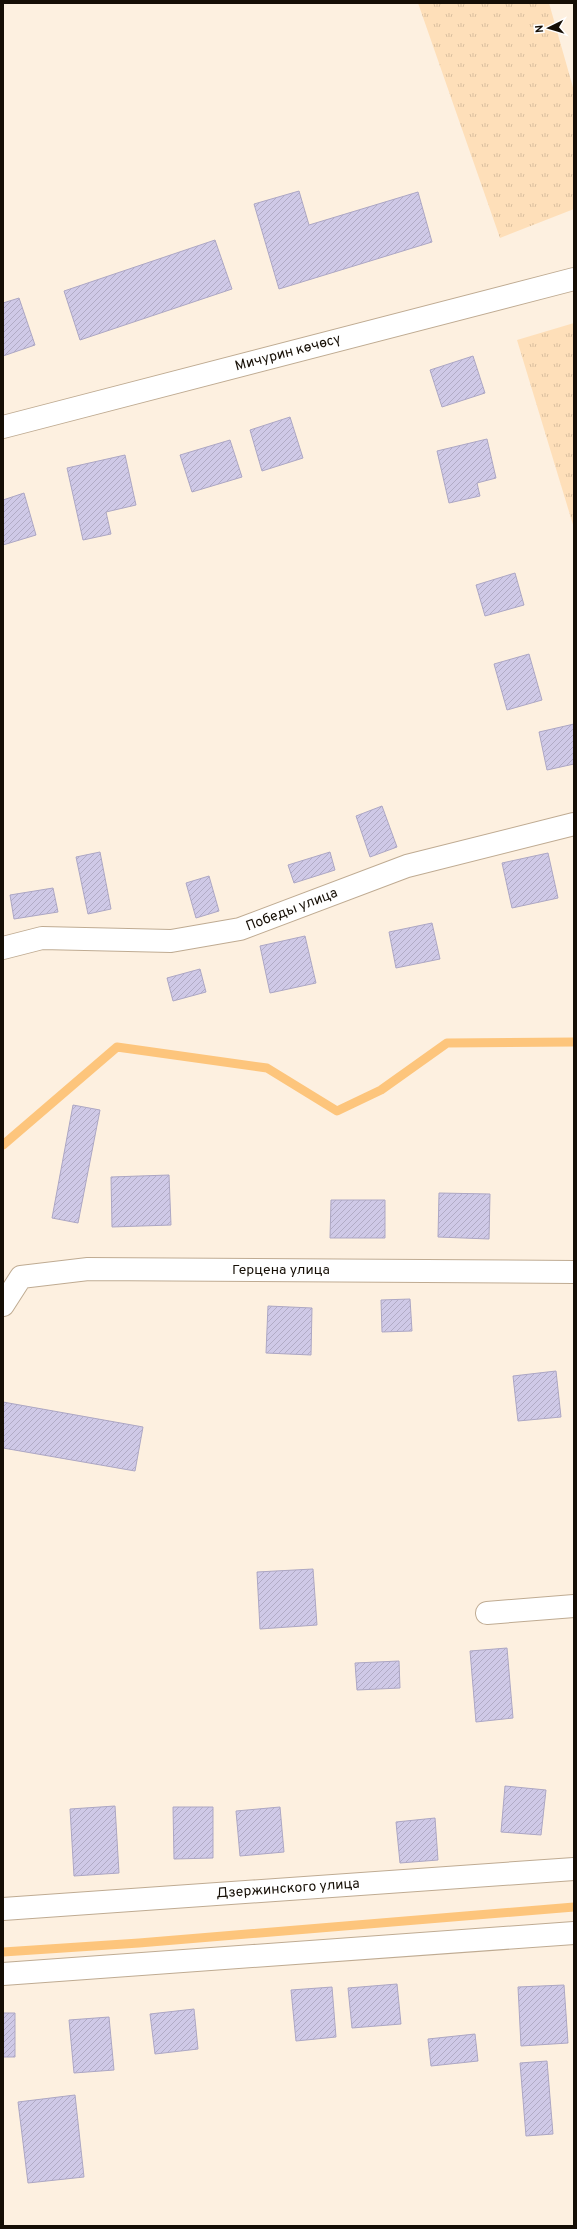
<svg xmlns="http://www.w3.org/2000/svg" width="577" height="2229" viewBox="0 0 577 2229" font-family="Overpass,sans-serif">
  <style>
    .grass { fill: url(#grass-tufts) }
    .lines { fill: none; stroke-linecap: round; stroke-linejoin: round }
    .stream { stroke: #fdc57c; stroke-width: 9 }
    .building { fill: url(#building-hatch); stroke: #ada7c4 }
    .minor-casing { stroke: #bfab92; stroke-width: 24 }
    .minor { stroke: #fff; stroke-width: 22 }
    .labels { text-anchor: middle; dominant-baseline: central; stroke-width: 3; stroke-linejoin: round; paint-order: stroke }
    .street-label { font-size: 14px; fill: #150e05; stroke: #fff }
  </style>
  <defs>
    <pattern id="grass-tufts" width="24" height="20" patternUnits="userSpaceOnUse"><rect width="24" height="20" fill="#fedfb9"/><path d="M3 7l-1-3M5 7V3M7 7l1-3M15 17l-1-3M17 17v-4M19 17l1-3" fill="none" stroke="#d9be9e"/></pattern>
    <pattern id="building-hatch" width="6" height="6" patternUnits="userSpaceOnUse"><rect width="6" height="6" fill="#cfc9e7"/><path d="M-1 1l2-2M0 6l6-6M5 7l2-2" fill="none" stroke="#b1abc5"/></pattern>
  </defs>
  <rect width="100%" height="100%" fill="#fdf0e0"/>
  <path class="grass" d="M418,3H549L574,91V209L500,238Z
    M574,323V528L517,340Z"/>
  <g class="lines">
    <path class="stream" d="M3,1145L117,1047L267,1068L337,1111L381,1090L447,1043L574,1042
      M3,1952L139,1943L574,1907"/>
  </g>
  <path class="building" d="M299,191L309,225L418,192L432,242L279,289L254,204Z
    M215,240L232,289L80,340L64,291Z
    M19,298L35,345L3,356V303Z
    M473,356L485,393L442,407L430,370Z
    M290,417L303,458L262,471L250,430Z
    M487,439L496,478L477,483L480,496L449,503L437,451Z
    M230,440L242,477L192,492L180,455Z
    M125,455L136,505L106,512L111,534L83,540L67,468Z
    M24,493L36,535L3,545V500Z
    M515,573L524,605L485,616L476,585Z
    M529,654L542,700L507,710L494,664Z
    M574,724V764L547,770L539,732Z
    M382,806L397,847L370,857L356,816Z
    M100,852L111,909L88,914L76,857Z
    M330,852L335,870L294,883L288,865Z
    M548,853L558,898L512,908L502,863Z
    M209,876L219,911L196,918L186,883Z
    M53,888L58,912L14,919L10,895Z
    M432,923L440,959L396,968L389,932Z
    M305,936L316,983L270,993L260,946Z
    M200,969L206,992L173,1001L167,978Z
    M73,1105L100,1110L78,1223L52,1218Z
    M169,1175L171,1225L112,1227L111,1177Z
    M439,1193L490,1194L489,1239L438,1237Z
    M331,1200H385V1238H330Z
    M410,1299L412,1331L382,1332L381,1300Z
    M268,1306L312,1308L311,1355L266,1353Z
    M556,1371L561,1417L518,1421L513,1376Z
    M3,1402L143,1427L135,1471L3,1448Z
    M313,1569L317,1625L260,1629L257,1572Z
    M507,1648L513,1718L476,1722L470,1651Z
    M399,1661L400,1688L357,1690L355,1663Z
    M505,1786L546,1790L541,1835L501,1832Z
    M115,1806L119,1873L74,1876L70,1809Z
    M173,1807H213V1858L174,1859Z
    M280,1807L284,1852L240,1856L236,1811Z
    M435,1818L438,1860L400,1863L396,1822Z
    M397,1984L401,2024L352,2028L348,1988Z
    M564,1985L568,2043L521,2046L518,1987Z
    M332,1987L336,2037L296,2041L291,1990Z
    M194,2009L198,2049L155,2054L150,2014Z
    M3,2013H15V2057H3Z
    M109,2017L114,2070L74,2073L69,2020Z
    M475,2034L478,2061L431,2066L428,2039Z
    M547,2061L553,2134L526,2136L520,2063Z
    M75,2095L84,2177L28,2183L18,2102Z"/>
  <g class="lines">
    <defs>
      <path id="minor" d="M3,427L574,279
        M3,948L42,938L171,941L240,929L407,866L574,824
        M3,1305L21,1277L88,1269L574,1272
        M487,1613L574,1606
        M3,1909L574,1869
        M3,1974L574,1933"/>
    </defs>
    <use href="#minor" class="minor-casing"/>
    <use href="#minor" class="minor"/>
  </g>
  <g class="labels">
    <g class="street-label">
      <text transform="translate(288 353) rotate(-15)">Мичурин көчөсү</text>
      <text transform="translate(292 910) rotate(-21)">Победы улица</text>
      <text x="281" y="1270">Герцена улица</text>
      <text transform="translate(288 1889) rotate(-4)">Дзержинского улица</text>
    </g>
  </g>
  <rect width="577" height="2229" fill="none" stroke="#150e05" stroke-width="8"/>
  <g transform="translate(549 28) rotate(265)" stroke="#ffffff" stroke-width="3" paint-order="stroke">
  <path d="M0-3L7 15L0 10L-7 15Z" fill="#150e05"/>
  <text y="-6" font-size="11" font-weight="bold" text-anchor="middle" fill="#150e05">N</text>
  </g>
</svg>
